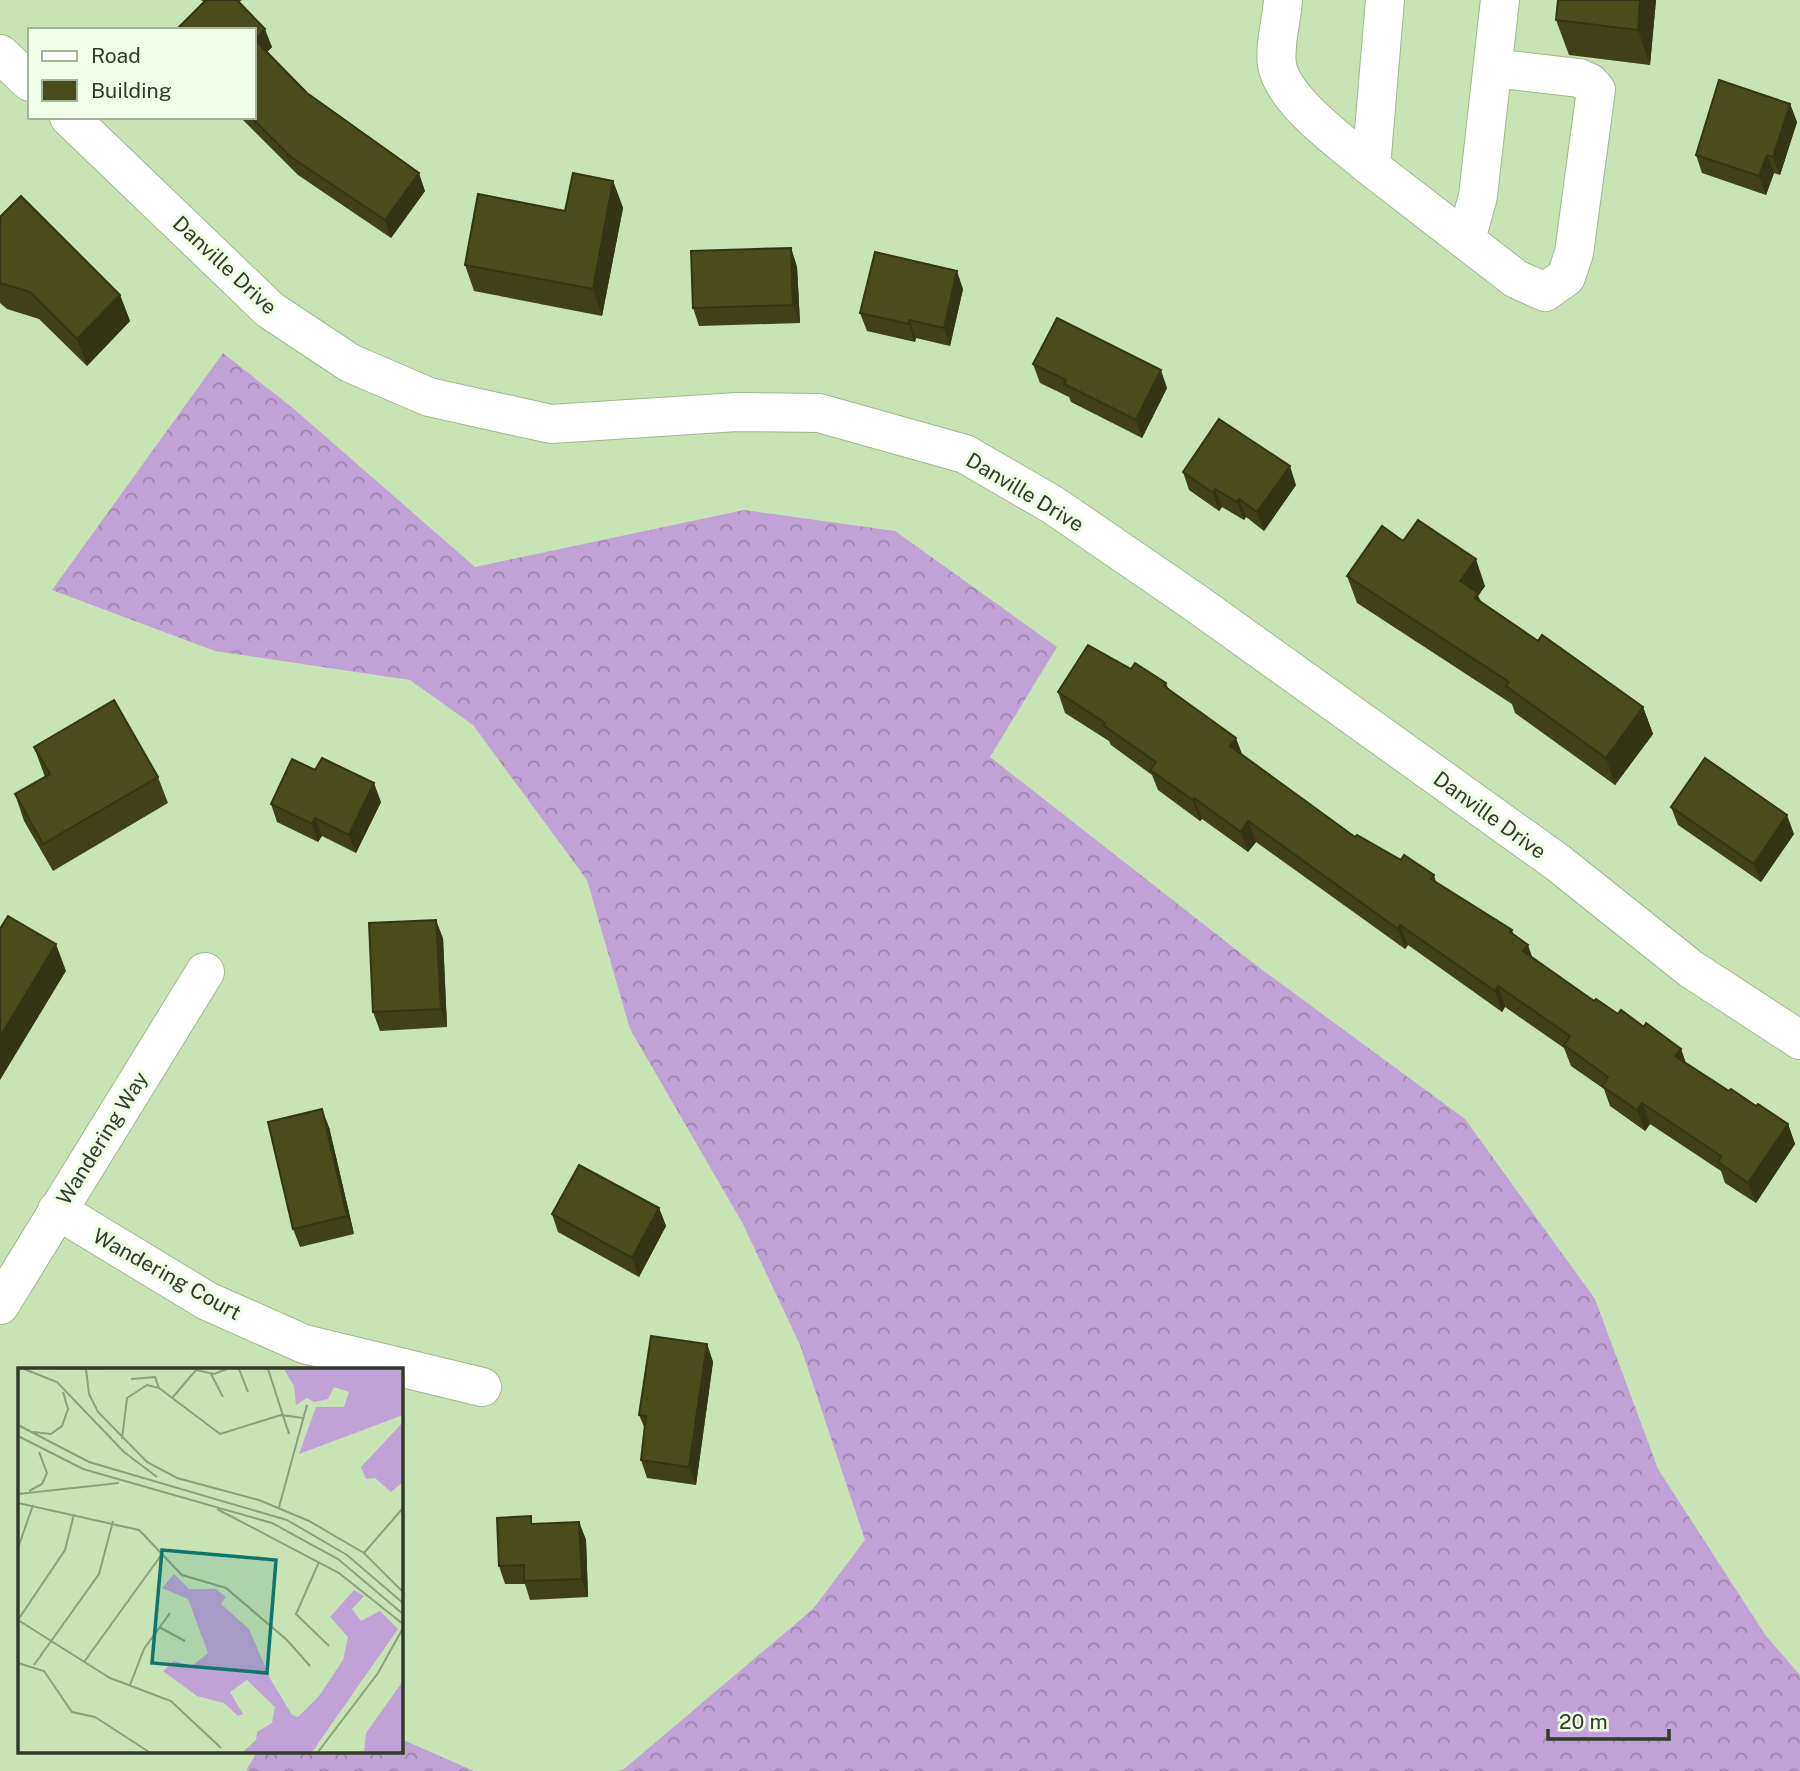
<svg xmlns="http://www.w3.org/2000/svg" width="1800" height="1771" viewBox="0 0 1800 1771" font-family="'Public Sans',sans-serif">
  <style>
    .forest { fill: url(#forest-crowns) }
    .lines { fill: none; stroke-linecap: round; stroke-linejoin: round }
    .minor-casing { stroke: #9fb98b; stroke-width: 40 }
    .minor { stroke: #fff; stroke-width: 38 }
    .wall { fill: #404118 }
    .shaded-wall { fill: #343514 }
    .building { fill: #4a4c1c; stroke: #343514; stroke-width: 2 }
    .labels { text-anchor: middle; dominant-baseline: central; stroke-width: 7; stroke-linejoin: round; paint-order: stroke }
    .street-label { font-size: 21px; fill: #303b28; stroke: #f1ffe7 }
    .inset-road { fill: none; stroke: #8ba07c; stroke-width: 2 }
    .view { fill: #0f766e; fill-opacity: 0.15; stroke: #0f766e; stroke-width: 3.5 }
    .inset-edge { fill: none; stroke: #303b28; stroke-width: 3.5 }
  </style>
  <defs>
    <pattern id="forest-crowns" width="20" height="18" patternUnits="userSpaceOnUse" patternTransform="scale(1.75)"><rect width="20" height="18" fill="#c1a2d6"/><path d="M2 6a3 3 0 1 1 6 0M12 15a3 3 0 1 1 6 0" fill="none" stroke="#9d85ae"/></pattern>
  </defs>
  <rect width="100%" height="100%" fill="#c8e3b4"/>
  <path class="forest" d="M223,353L294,409L475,567L744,510L895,531L1057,647L990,757L1257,966L1465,1119L1595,1299L1658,1469L1766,1636L1800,1675V1771H618L624,1769L813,1609L865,1540L800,1345L743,1224L630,1029L587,880L473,725L410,680L215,651L52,590Z
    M401,1739L474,1771H246L257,1752H401Z"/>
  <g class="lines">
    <defs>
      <path id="minor" d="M1283,0C1282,19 1274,45 1277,65C1283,101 1344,144 1371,167L1385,0
        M0,54L30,82
        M69,117L270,310L350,363L429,397L551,424L737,412L819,413L965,454L1053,505L1193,601L1557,862L1691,969L1800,1040
        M1371,167L1516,279L1545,292L1566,277L1574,253L1596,90L1590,83L1579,78L1493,68
        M1466,240L1478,196L1500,0
        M57,1210L207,1301L304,1344L482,1387
        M0,1305L205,972"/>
    </defs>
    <use href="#minor" class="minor-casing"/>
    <use href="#minor" class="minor"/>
  </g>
  <path class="wall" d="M201,0H242L239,2L272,47L267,52L307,93L425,191L391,238L298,175L240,117H254L204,2Z
    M1558,0H1656L1650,65L1569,55L1556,20Z
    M1790,104L1797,122L1780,175L1774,173L1766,195L1702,173L1696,155Z
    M613,181L623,208L602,316L474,291L465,265L565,211Z
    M0,217L120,295L130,321L87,366L39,319L7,309L0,303Z
    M791,248L797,267L800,323L699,326L693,308Z
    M963,289L950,346L916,338L915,342L867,331L860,313Z
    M1033,364L1167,388L1142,438L1071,402L1069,397L1040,383Z
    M1183,472L1296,485L1264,531L1246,517L1244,520L1222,507L1219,511L1189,490Z
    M1403,541L1485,586L1478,596L1481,601L1538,641L1643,707L1653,734L1615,785L1515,713L1512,704L1357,603L1347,576Z
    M1131,669L1166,683L1168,688L1242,755L1355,837L1401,860L1434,875L1436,882L1512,930L1514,935L1533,958L1594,1001L1644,1027L1681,1049L1686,1064L1729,1091L1788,1124L1795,1144L1756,1203L1725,1183L1721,1171L1650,1124L1645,1131L1610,1106L1604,1089L1571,1066L1564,1048L1505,1007L1502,1012L1408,945L1405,949L1256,842L1248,852L1202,819L1200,821L1158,790L1152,775L1111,745L1109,741L1065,713L1058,692Z
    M34,747L158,777L168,803L53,871L24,821L15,794L45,777Z
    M381,802L356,853L322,836L318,842L277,822L271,804Z
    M1671,807L1794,834L1761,882L1678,825Z
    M443,938L447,1027L380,1031L373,1012Z
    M329,1127L354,1234L300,1247L293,1229Z
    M659,1208L666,1226L639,1277L558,1232L552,1214Z
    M707,1344L713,1362L696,1485L647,1478L641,1460L645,1429L639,1415Z
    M579,1522L586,1540L588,1597L530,1600L525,1584H505L499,1566L534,1524Z"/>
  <path class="shaded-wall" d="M1640,0H1656L1650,65L1638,30Z
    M265,29L272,47L261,58L255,40Z
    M1790,104L1797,122L1780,175L1773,157Z
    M1767,155L1774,173L1766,195L1759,176Z
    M419,173L425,191L391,238L385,220Z
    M613,181L623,208L602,316L593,289Z
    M791,248L797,267L800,323L793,305Z
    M957,271L963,289L950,346L944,328Z
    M120,295L130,321L87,366L77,339Z
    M909,320L916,338L915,342L909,324Z
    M1161,370L1167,388L1142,438L1136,420Z
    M1290,466L1296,485L1264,531L1257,512Z
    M1215,489L1222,507L1219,511L1213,493Z
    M1239,499L1246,517L1244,520L1237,502Z
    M1476,559L1485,586L1478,596L1487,620L1460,581Z
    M1643,707L1653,734L1615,785L1606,758Z
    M1236,738L1244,759L1230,746Z
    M374,783L381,802L356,853L349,835Z
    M1194,798L1202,819L1200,821L1193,800Z
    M1787,815L1794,834L1761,882L1754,864Z
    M315,818L322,836L318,842L312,824Z
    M1248,821L1256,842L1248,852L1241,832Z
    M436,920L443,938L447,1027L441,1009Z
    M1400,925L1408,945L1405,949L1398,929Z
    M56,944L66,971L0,1080V1037Z
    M1528,945L1535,965L1523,951Z
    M1498,986L1505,1007L1502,1012L1495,991Z
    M1681,1049L1688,1069L1675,1056Z
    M1642,1103L1650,1124L1645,1131L1637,1110Z
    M322,1109L329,1127L354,1234L347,1216Z
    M1788,1124L1795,1144L1756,1203L1748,1183Z
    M659,1208L666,1226L639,1277L632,1258Z
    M707,1344L713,1362L696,1485L689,1467Z
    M579,1522L586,1540L588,1597L582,1579Z"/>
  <path class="building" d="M206,0H237L265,29L255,40L307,93L419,173L385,220L291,157L251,117H254V30H176Z
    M1558,0H1640L1638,30L1556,20Z
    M1719,80L1790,104L1773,157L1767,155L1759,176L1696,155Z
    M573,173L613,181L593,289L465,265L478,194L565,211Z
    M21,196L120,295L77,339L30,292L0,283V217Z
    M791,248L793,305L693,308L691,251Z
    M875,252L957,271L944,328L909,320V324L860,313Z
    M1057,318L1161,370L1136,420L1064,384L1066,380L1033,364Z
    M1219,419L1290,466L1257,512L1239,499L1237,502L1215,489L1213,493L1183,472Z
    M1418,520L1476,559L1460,581L1478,593L1475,598L1538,641L1542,635L1643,707L1606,758L1506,686L1509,682L1347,576L1382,526L1403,541Z
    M1088,645L1131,669L1135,663L1166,683L1164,686L1236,738L1230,746L1355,837L1357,835L1401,860L1404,855L1434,875L1431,879L1512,930L1510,932L1528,945L1523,951L1594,1001L1596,999L1618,1014L1621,1010L1644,1027L1646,1023L1681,1049L1675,1056L1729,1091L1731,1089L1756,1106L1758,1104L1788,1124L1748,1183L1718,1162L1721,1156L1642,1103L1637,1110L1602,1086L1608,1077L1564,1045L1570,1036L1498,986L1495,991L1400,925L1398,929L1248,821L1241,832L1194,798L1193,800L1150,770L1156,762L1103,725L1105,723L1058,692Z
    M114,700L158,777L43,844L15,794L50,774L34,747Z
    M322,758L374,783L349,835L315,818L312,824L271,804L292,759L315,770Z
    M1705,758L1787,815L1754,864L1671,807Z
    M8,916L56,944L0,1037V929Z
    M436,920L441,1009L373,1012L369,923Z
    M322,1109L347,1216L293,1229L268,1122Z
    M579,1165L659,1208L632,1258L552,1214Z
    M651,1336L707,1344L689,1467L641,1460L646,1416L639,1415Z
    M531,1516V1524L579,1522L582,1579L524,1581V1565L499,1566L497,1518Z"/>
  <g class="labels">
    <g class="street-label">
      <text transform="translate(225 265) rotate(43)">Danville Drive</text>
      <text transform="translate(1025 492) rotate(31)">Danville Drive</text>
      <text transform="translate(1490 815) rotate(36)">Danville Drive</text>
      <text transform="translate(102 1138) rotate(-58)">Wandering Way</text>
      <text transform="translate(167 1274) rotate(29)">Wandering Court</text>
    </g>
  </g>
  <g transform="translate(18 1368)">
    <rect width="385" height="385" fill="#c8e3b4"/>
    <path d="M266,1H385V47L281,86L298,39H326L331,24L316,19L310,31L296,34L289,30L278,37L276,18ZM385,54V114L373,124L357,110L348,111L343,99ZM156,206L171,221H198L208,229L203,236L231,261L253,312L274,347L280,349L301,328L325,292L330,269L312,249L336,222L346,228L334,241L343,253L362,243L380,261L294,384H225L238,372L239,364L254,355L257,339L229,312L212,324L225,346L220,348L206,335L179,328L145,303L156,293L174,298L190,285L170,231L144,220ZM385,313V384H346L348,365Z" fill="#c1a2d6"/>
    <path class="inset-road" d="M6,1L39,14L106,84L139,109M38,1H86M68,1L71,26L80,44L129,94L159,110L241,132L291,153L346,185L385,224M221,1L230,24M250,1L271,66M193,6L205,29M113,11L137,9L141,20M154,30L178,2L196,6L209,1M0,57L71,94L269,152L329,187L385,235M15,64L33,66L44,58L50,41L45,24M0,68L65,101L254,155L320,191L385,246M104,71L109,30L129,17L141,20L202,66L263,47L285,50M11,123L24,116L29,105L21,84M0,126L101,115M0,135L121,162L164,207L208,220L269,272L292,298M261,139L289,37M199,141L321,205L385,256M56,146L47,182L0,252L92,310L153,333L203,380M0,180L15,137M346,185L385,140M301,194L278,246L311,278M141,259L167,273M66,294L144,186M0,295L26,303L54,344L77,349L131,384M16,297L81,206L95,153M112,317L126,281L152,245M300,384L360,305L385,260"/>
    <path class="view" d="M144,182L258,192L249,305L134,295Z"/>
    <rect width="385" height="385" class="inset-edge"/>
  </g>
  <rect x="28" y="28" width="228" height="91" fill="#f1ffe7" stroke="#a4b19b" stroke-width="2"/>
  <rect x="42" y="51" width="35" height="10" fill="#ffffff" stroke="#a4b19b" stroke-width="2"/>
  <text x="91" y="63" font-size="21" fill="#303b28">Road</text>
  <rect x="42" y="80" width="35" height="21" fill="#4a4c1c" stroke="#a4b19b" stroke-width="2"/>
  <text x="91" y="98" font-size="21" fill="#303b28">Building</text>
  <path d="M1548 1729v10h121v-10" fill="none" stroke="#303b28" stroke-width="3.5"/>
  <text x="1559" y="1729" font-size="21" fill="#303b28" stroke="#f1ffe7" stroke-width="5" paint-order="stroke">20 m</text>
</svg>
